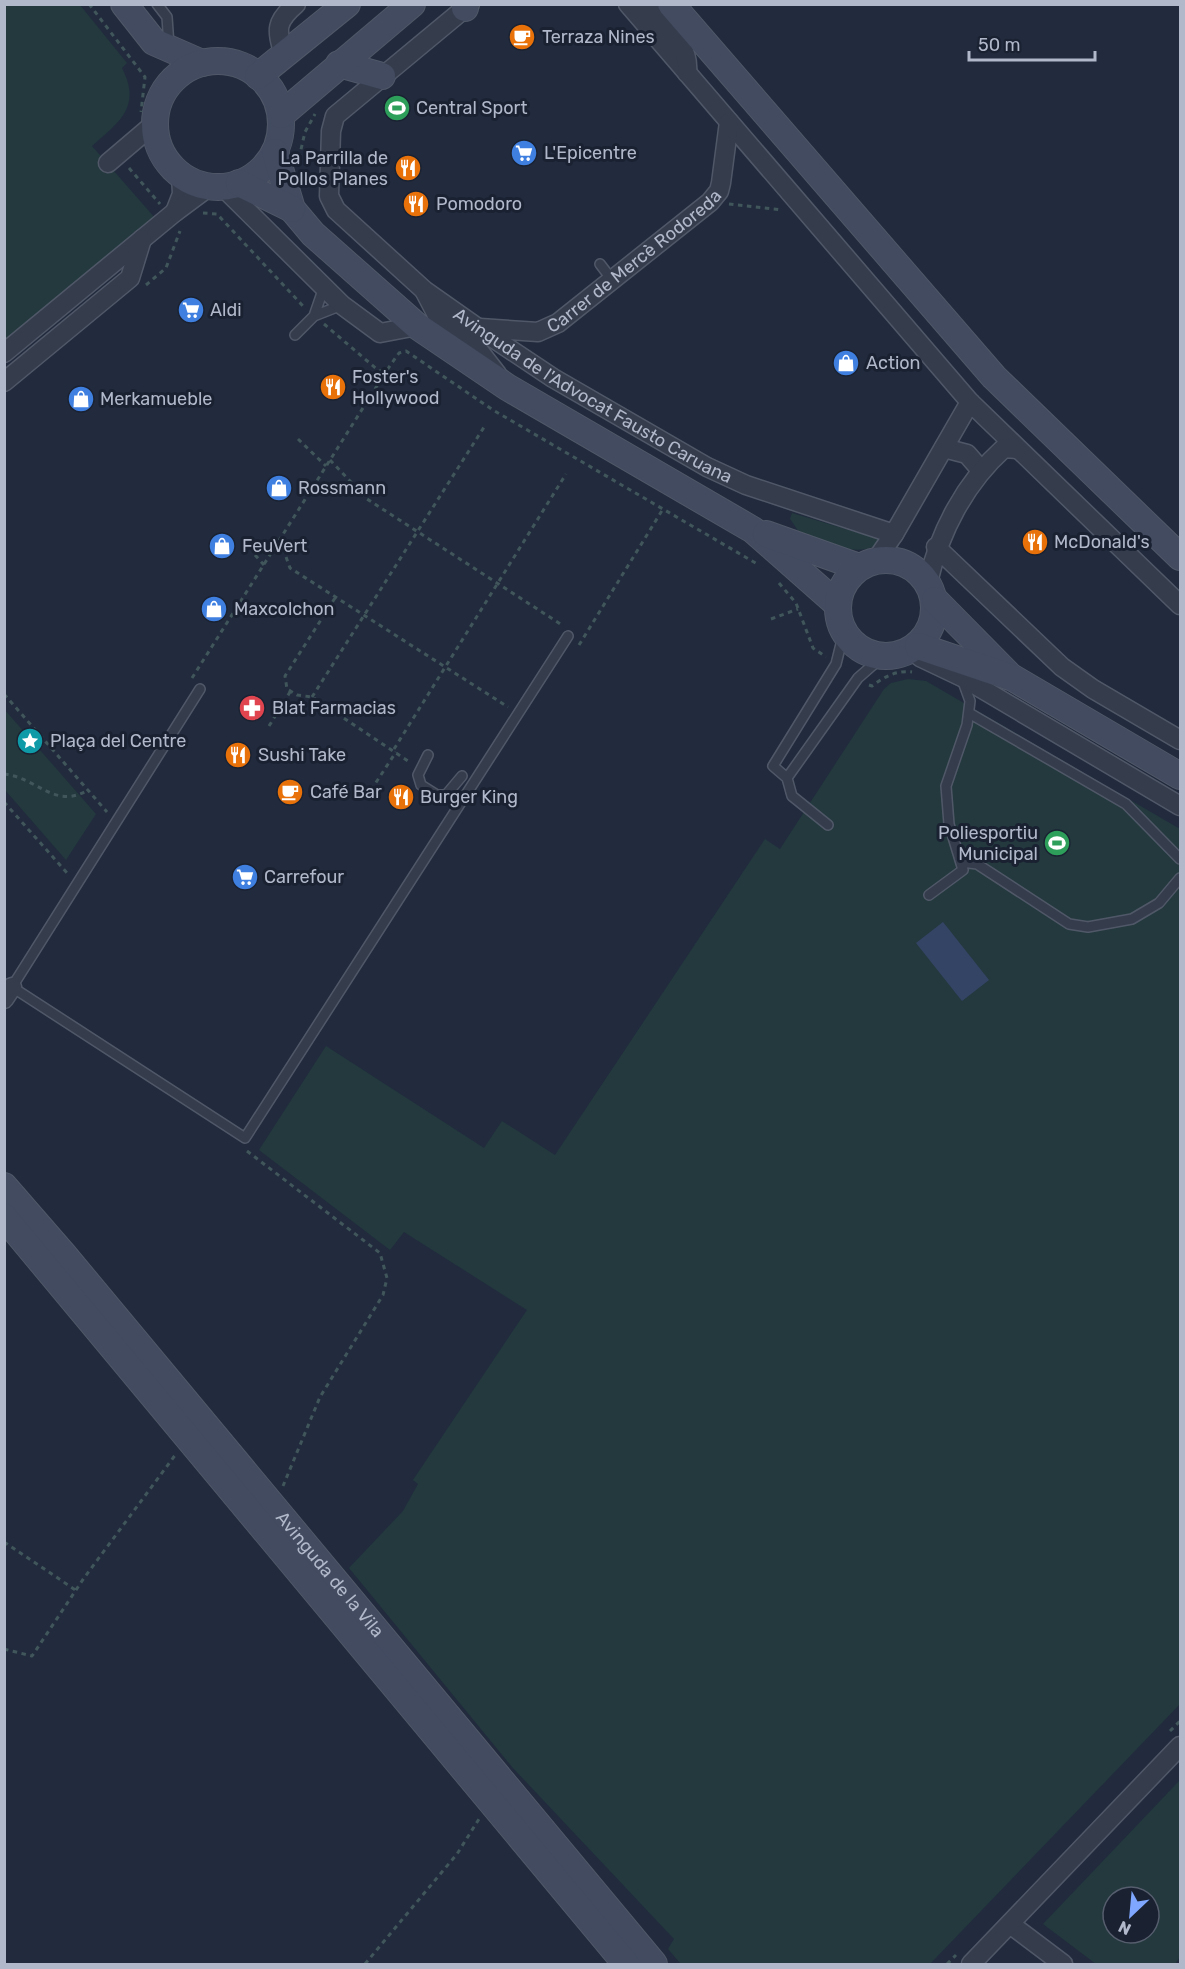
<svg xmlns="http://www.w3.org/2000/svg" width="1185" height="1969" viewBox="0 0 1185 1969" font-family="Rubik,sans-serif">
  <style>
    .green { fill: #23393e; fill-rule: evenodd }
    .water { fill: #334465 }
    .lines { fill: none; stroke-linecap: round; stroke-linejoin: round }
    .lane-casing { stroke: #505868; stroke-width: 12 }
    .street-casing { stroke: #505868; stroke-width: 21 }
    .secondary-casing { stroke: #505868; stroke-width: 28 }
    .path { stroke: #41565b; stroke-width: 3; stroke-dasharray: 4.5 4.5; stroke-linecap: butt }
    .lane { stroke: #353d4d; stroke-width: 9 }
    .street { stroke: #353d4d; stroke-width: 18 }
    .secondary { stroke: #424b60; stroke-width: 26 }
    .labels { text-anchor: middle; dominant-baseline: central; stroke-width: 6; stroke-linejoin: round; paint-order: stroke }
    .poi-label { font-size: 18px; fill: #b0b8c9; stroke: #1a2232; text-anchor: start }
    .street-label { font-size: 18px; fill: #b0b8c9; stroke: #1a2232 }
  </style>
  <rect width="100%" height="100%" fill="#212b3d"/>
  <path class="green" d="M5,5H80L127,63L122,68C142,107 119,122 92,146L155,218L5,342Z
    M792,513L879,539C874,560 820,545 805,537C799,534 794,524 790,519Z
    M908,679L926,681L1180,829V1704L930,1964H681L668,1949L674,1939L512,1767L349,1568L403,1511L418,1484L413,1480L527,1310L404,1232L390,1250L259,1150L326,1046L484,1148L502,1121L555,1155L765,839L780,849L884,689L891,683Z
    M4,709L96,814L66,860L5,790Z
    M1180,1780V1957L1175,1964H1096L1043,1924ZM1113,1897H1149V1933H1113Z"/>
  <path class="water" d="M943,922L989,980L962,1001L916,943Z"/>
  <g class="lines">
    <defs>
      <path id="lane" d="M157,4L167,17L169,46
        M600,264L613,281
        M314,316L324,287
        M295,335L314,316L342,305
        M200,689L12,987L245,1138L568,636
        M969,713L1126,804L1180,859
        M428,755L418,775L421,785L437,795H446L462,776
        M787,778L858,678L882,657
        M828,825L792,796L787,778L773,766L836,664L844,632
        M961,862L977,864L1069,924L1088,927L1132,919L1159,903L1180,878
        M929,895L963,870L949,824L946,786L967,725L970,701L962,679"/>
      <g id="street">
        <path id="s1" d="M470,4L335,116L331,131L329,196L336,210L424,290L478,328L553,378L707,467L746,485L894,534"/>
        <path d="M628,4L970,402L1180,605"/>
        <path d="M649,4C666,25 690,44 687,73"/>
        <path d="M284,56C277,30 274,23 296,4"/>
        <path d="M108,163L155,123"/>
        <path d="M223,187L342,305L380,333L417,326"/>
        <path d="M175,212L182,194L181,175"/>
        <path d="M425,292L437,315L476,347L497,374"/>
        <path id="s2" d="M480,328L538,332L558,323L710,202L719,191L721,183L729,122"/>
        <path d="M4,353L175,212L210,186"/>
        <path d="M4,382L130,278L142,239"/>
        <path d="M944,448L967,454L980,469"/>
        <path d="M936,547L1062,667L1093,689L1180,740"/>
        <path d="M876,560L894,534L970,402"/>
        <path d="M928,582C940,531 965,483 1004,448L1017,449"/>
        <path d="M920,657L962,677L1180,806"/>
        <path d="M4,999L12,987"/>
        <path d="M1010,1924L1063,1964"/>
        <path d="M971,1964L1180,1746"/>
      </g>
      <g id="secondary">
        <path d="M124,4L154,42L202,63"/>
        <path d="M465,4V8"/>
        <path d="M671,4L994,377L1180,557"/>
        <circle cx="218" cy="124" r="63"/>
        <path d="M339,64L382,76"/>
        <path d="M258,76L347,4"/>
        <path d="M281,115L412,4"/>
        <path d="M275,152L292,209L313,234L417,326L507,387L753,530L837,604"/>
        <path d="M239,183L292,209"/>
        <path d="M766,534L859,567"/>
        <circle cx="886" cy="608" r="48"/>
        <path d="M935,600L1008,674"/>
        <path d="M918,646L1013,678L1180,776"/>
        <path id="s3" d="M4,1186L64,1255L654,1964"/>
        <path d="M4,1217L626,1964"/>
      </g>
    </defs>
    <use href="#lane" class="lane-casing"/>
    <use href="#street" class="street-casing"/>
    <use href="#secondary" class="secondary-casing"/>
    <path class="path" d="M89,4L145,77L141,112
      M299,158L305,132L315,114
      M129,168L160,204
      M729,204L782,210
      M203,213L217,214L303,306
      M146,285L166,268L180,231
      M324,324L379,371L387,370L399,353L406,351L493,410L759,565
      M373,393L383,406
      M298,439L326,466
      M330,460L367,499L562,625
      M280,540L290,568L508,707
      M255,555L264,565
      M779,583L796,603L813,648L826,657
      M335,598L285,676L287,689L297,695L312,697L411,763
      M771,619L798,609
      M579,645L663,509
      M192,678L387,370
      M869,685L872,686C884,677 896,670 912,672
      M4,694L107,812
      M312,697L486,424
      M269,726L290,692
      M394,749L566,474
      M4,774C38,778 55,810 88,790
      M371,790L396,752
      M4,802L68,874
      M247,1151L380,1253L387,1278L383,1295L320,1397L283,1486
      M4,1542L77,1591
      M4,1649L32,1656L84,1578L176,1454
      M1170,1731L1180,1721
      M365,1964L457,1854L479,1819
      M947,1964L956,1955"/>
    <use href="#lane" class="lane"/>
    <use href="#street" class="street"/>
    <use href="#secondary" class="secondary"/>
  </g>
  <defs>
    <symbol id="cafe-disc" viewBox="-11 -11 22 22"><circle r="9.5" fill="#e8710a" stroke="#1a2232"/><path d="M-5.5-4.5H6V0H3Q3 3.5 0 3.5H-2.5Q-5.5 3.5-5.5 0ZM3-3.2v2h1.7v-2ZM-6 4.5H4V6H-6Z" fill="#fff"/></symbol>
    <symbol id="stadium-disc" viewBox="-11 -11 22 22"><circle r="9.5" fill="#2e9e5b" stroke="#1a2232"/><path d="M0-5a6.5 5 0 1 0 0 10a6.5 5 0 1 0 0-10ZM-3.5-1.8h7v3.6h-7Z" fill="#fff"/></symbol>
    <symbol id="supermarket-disc" viewBox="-11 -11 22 22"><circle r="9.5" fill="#3f7fe0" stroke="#1a2232"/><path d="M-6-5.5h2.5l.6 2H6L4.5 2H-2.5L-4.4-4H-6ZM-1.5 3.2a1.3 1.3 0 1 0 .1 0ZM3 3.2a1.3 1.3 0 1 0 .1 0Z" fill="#fff"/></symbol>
    <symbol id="restaurant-disc" viewBox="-11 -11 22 22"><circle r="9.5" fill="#e8710a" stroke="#1a2232"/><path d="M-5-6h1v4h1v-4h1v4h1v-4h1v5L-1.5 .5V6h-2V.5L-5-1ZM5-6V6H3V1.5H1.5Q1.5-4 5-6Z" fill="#fff"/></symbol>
    <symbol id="shop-disc" viewBox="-11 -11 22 22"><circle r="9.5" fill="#3f7fe0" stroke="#1a2232"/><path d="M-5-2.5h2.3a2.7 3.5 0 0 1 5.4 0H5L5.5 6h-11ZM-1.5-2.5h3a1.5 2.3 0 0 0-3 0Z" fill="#fff"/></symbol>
    <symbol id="pharmacy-disc" viewBox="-11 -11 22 22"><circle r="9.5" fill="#e0444e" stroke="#1a2232"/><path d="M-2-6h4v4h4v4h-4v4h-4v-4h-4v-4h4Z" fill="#fff"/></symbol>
    <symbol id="sight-disc" viewBox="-11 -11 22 22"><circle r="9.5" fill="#0f9aa8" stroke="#1a2232"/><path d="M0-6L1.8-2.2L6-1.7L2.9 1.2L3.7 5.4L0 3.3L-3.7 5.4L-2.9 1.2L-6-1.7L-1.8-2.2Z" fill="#fff"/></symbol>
  </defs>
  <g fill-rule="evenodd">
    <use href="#cafe-disc" x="507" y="22" width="30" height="30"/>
    <use href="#stadium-disc" x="382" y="93" width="30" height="30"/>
    <use href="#supermarket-disc" x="509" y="138" width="30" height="30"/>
    <use href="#restaurant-disc" x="393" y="153" width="30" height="30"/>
    <use href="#restaurant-disc" x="401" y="189" width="30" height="30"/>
    <use href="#supermarket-disc" x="176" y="295" width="30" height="30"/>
    <use href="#shop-disc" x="831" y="348" width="30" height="30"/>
    <use href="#restaurant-disc" x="318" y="372" width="30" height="30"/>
    <use href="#shop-disc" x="66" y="384" width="30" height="30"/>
    <use href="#shop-disc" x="264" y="473" width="30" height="30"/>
    <use href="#restaurant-disc" x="1020" y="527" width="30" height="30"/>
    <use href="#shop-disc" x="207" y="531" width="30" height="30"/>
    <use href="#shop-disc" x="199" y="594" width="30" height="30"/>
    <use href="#pharmacy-disc" x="237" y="693" width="30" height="30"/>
    <use href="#sight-disc" x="15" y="726" width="30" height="30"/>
    <use href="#restaurant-disc" x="223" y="740" width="30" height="30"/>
    <use href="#cafe-disc" x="275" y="777" width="30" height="30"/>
    <use href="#restaurant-disc" x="386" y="782" width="30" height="30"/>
    <use href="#stadium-disc" x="1042" y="828" width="30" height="30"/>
    <use href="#supermarket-disc" x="230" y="862" width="30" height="30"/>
  </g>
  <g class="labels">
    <g class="poi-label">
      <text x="542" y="37">Terraza Nines</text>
      <text x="416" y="108">Central Sport</text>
      <text x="544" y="153">L'Epicentre</text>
      <text x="388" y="158" text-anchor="end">La Parrilla de<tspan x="388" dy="21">Pollos Planes</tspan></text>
      <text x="436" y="204">Pomodoro</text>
      <text x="210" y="310">Aldi</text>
      <text x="866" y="363">Action</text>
      <text x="352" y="377">Foster's<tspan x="352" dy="21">Hollywood</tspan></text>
      <text x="100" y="399">Merkamueble</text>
      <text x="298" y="488">Rossmann</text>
      <text x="1054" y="542">McDonald's</text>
      <text x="242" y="546">FeuVert</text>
      <text x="234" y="609">Maxcolchon</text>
      <text x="272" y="708">Blat Farmacias</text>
      <text x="50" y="741">Plaça del Centre</text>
      <text x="258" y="755">Sushi Take</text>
      <text x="310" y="792">Café Bar</text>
      <text x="420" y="797">Burger King</text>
      <text x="1038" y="833" text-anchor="end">Poliesportiu<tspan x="1038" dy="21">Municipal</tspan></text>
      <text x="264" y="877">Carrefour</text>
    </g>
    <g class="street-label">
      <text stroke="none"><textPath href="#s2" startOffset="178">Carrer de Mercè Rodoreda</textPath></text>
      <text stroke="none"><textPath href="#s1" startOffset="590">Avinguda de l'Advocat Fausto Caruana</textPath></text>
      <text stroke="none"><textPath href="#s3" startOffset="507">Avinguda de la Vila</textPath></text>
    </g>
  </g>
  <rect width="1185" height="1969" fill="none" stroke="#b0b8c9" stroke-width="12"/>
  <g transform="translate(1131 1915) rotate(206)"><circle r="28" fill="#1a2232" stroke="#565e6e" stroke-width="1.5"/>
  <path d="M0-4.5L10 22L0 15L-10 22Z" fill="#7fa7ff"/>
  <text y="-9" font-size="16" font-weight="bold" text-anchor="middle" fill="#b0b8c9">N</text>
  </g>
  <path d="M969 51v9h126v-9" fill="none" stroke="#b0b8c9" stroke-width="3"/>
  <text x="978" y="51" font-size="18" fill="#b0b8c9" stroke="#1a2232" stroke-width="4.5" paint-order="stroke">50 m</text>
</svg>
